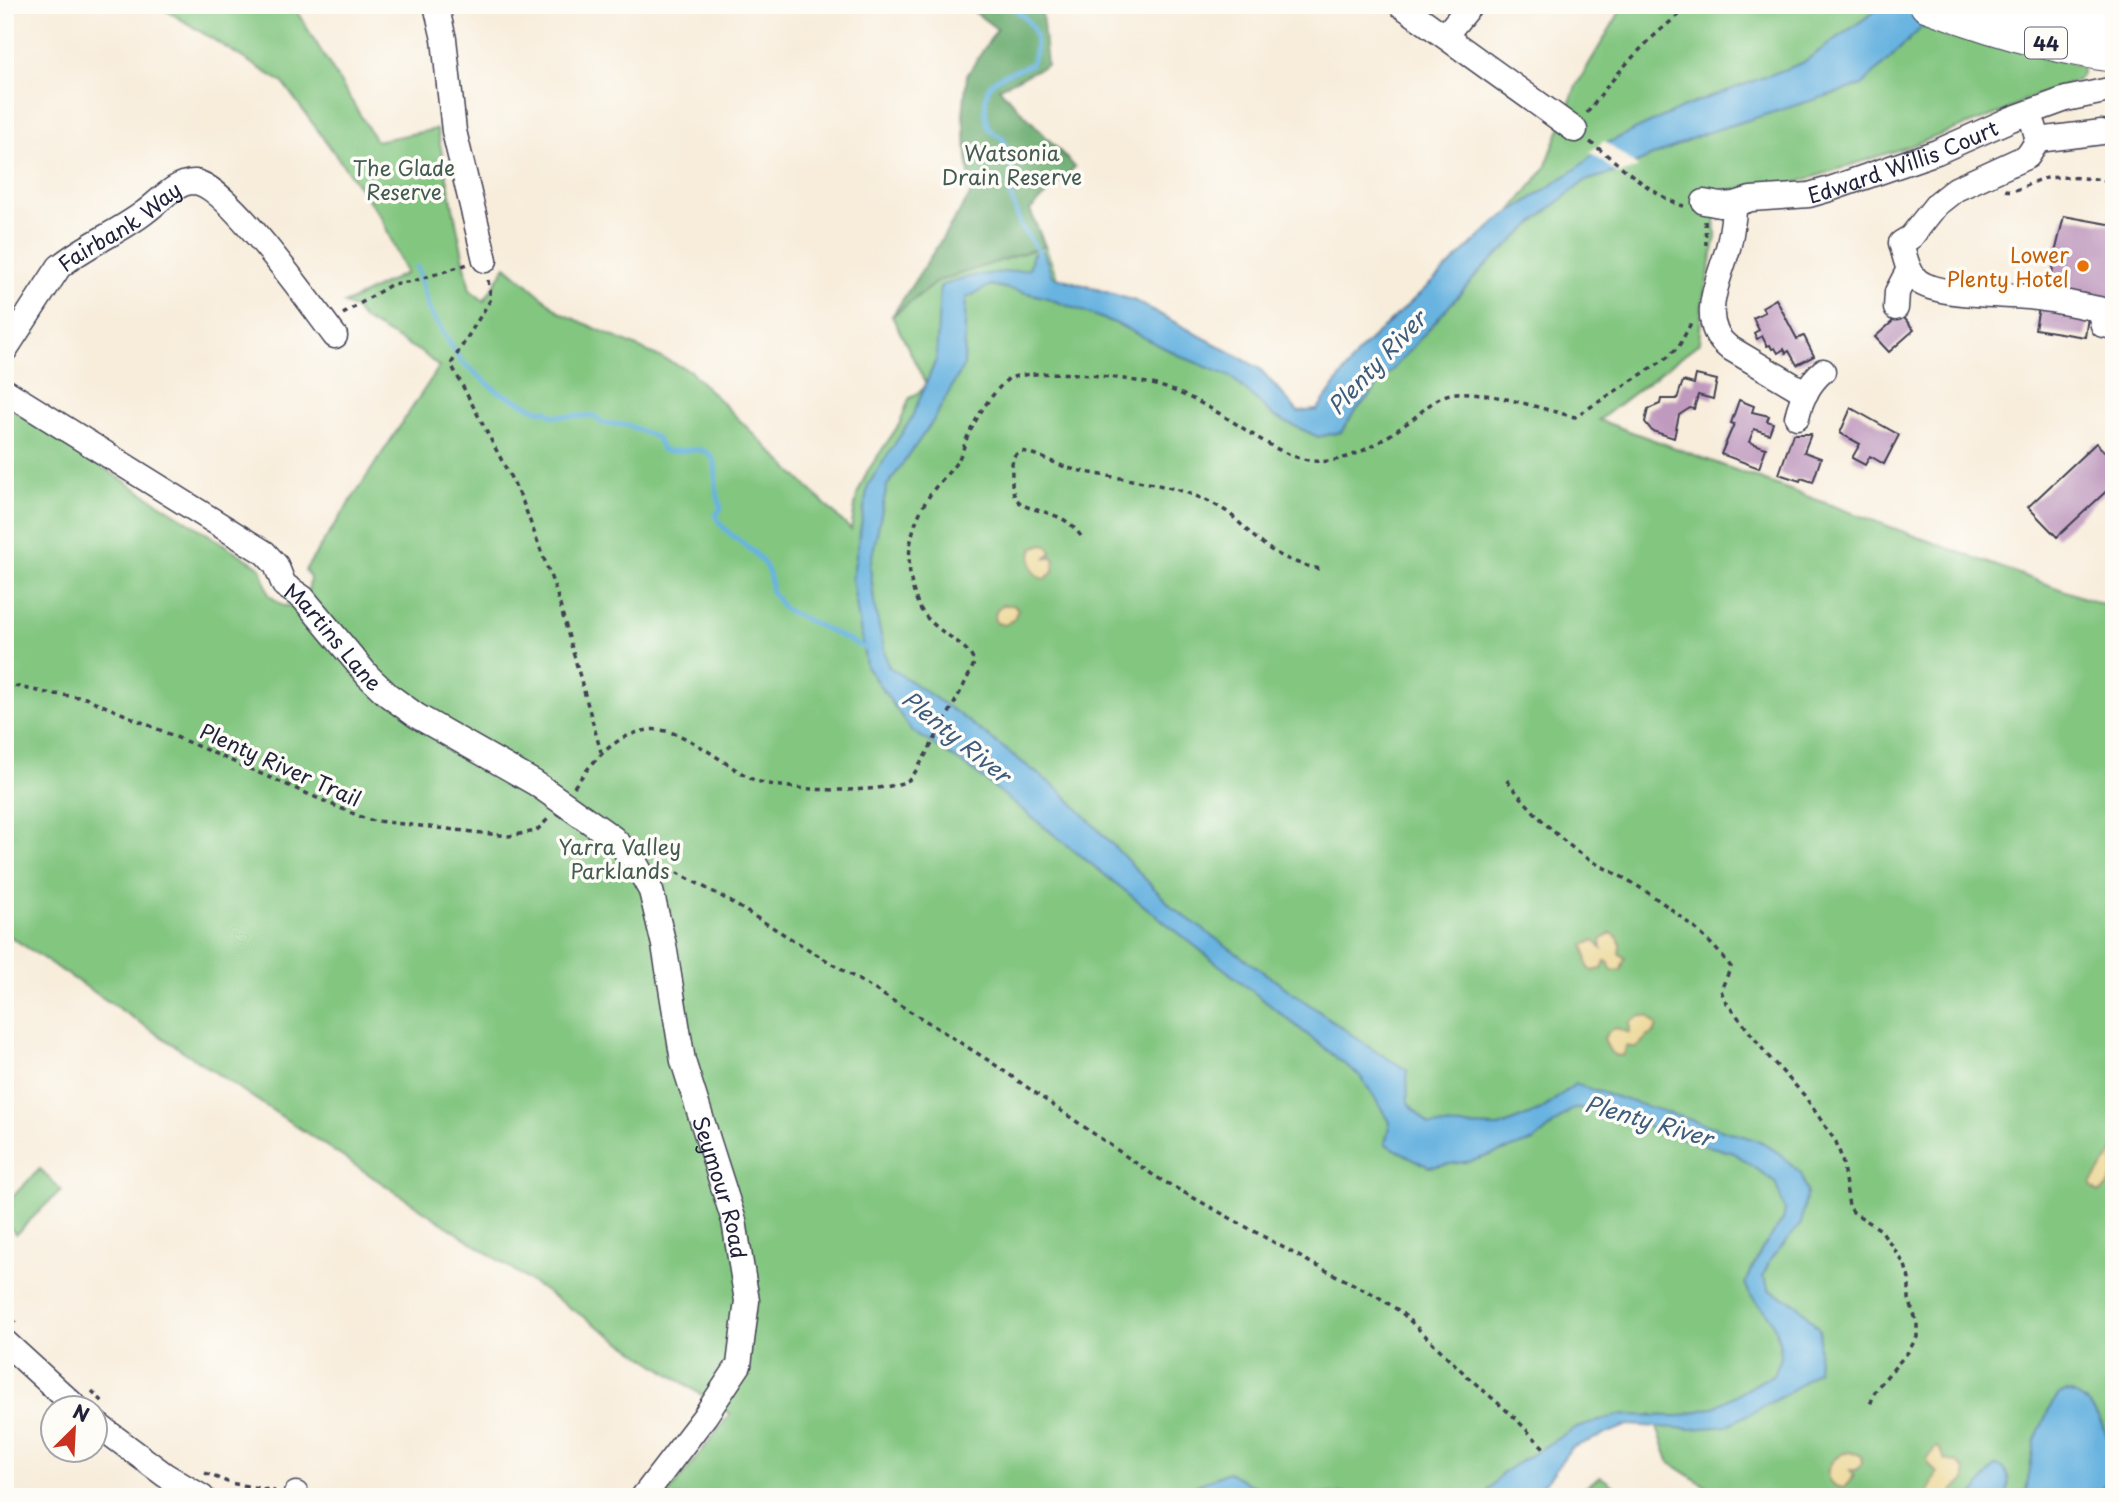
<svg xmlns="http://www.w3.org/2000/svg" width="2119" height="1502" viewBox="0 0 2119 1502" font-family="'Playpen Sans',sans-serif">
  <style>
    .green { fill: #82c680; stroke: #52745e; stroke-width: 2 }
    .forest { fill: #69ab6e; stroke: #466654; stroke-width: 2 }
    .sand { fill: #eeda9e; stroke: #887e6c; stroke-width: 2 }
    .water { fill: #68b3e0; stroke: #456a8e; stroke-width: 2 }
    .pier { fill: #f8eddb }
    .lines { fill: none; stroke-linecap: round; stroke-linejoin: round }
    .stream { stroke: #68b3e0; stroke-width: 5 }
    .building { fill: #bf99be }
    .minor-casing { stroke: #424053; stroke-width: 27 }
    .major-casing { stroke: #424053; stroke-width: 34 }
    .path { stroke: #424053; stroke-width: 3.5; stroke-dasharray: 5 5; stroke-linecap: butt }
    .minor { stroke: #fff; stroke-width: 24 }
    .major { stroke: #fff; stroke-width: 32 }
    .food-dot { fill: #e8710a; stroke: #fdfcf7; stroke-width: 2.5 }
    .labels { text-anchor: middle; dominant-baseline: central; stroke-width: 7; stroke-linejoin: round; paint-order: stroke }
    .shield { fill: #fdfcf7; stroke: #646373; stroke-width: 2 }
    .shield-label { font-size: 19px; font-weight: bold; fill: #22223b }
    .park-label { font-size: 21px; fill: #445b53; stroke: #fdfcf7 }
    .street-label { font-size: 21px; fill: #22223b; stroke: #fdfcf7 }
    .food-label { font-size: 21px; fill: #c56008; stroke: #fdfcf7; text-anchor: end }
    .water-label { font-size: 23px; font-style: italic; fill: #3e5c7d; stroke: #fdfcf7 }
  </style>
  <rect width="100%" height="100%" fill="#fdfcf7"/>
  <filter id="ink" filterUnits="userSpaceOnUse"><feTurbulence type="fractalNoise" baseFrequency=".0143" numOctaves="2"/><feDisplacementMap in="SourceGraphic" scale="14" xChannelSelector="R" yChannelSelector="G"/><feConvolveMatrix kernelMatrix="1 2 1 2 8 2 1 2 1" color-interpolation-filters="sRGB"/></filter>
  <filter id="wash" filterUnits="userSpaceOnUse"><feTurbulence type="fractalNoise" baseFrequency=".00686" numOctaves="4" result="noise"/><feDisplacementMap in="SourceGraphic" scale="28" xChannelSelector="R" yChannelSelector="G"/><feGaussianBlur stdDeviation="1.57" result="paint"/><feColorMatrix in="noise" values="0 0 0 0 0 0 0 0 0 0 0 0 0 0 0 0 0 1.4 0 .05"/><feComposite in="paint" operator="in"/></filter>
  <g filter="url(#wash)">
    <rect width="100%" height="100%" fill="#f8eddb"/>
    <path class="green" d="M158,5H293L376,141L437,129L470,290L484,301L506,266L561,313L689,370L851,530L857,495L867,472L900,423L909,399L923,389L926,384L892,316L938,281L1045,246L1057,277L1135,301L1236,355L1260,369L1298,412L1318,410L1361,349L1496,222L1509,214L1545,168L1576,86L1624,5H1892L2081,66L2082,73L2077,81L2029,98L2005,111L1913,145L1792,184L1750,186L1721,195L1696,191L1694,203L1715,213L1716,237L1702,305L1699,343L1599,420L2109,607L2114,606V1497H1723L1670,1463L1652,1414L1502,1473L1484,1497H1358L1337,1493L1290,1497L1251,1485L1228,1472L1190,1488L1181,1497H666L730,1414L5,933V405L261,568L269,595L283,606L293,605L309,588L310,578L305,570L439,367L424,354L364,320L354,308L344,304L406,273L381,217L283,83Z
      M40,1169L61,1190L16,1234L5,1224V1204Z
      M1601,1477L1629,1497H1568Z"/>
    <path class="forest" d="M965,5H1029L1042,13L1047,65L999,88L1075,167L1030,210L1045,246L938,281L892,316L971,194L963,115L967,75L997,29Z"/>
    <path class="sand" d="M1042,544L1047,545L1052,552L1045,559L1052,556L1055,561L1053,572L1045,579C1032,578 1028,559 1033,548Z
      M1003,605H1014L1018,609L1014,619L1005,625L997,623L994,619L997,609Z
      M1611,933C1621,937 1621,944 1619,953L1625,958L1621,970L1612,971L1608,962L1605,961L1602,969L1592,971L1588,967L1584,945L1594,940L1602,949L1601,940Z
      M1640,1016H1648L1657,1026L1654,1033L1648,1036L1636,1048L1626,1046L1624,1055C1612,1059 1607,1048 1604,1038L1610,1030L1616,1028L1630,1033V1022Z
      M2114,1151C2114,1167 2116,1186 2099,1193L2092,1188L2091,1184Z
      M1936,1447L1940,1449L1946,1460L1957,1463L1965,1471V1481L1953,1490L1951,1497H1926L1937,1473L1928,1464L1927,1459Z
      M1851,1451L1861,1456L1862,1464L1856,1470H1850L1854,1476L1844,1488C1817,1486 1826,1455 1851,1451Z"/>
    <path class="water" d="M1884,5H1945L1862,85L1703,134L1616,172L1585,181L1547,211L1482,269L1353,414L1341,432L1318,437L1275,417L1231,377L1180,356L1117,324L1044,297L991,285L966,298L964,365L933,421L887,486L870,566L875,609L888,666L960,715L1062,792L1173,908L1372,1049L1407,1070L1408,1103L1429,1125L1499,1127L1541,1110L1575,1084L1762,1142L1780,1154L1801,1173L1807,1192L1801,1224L1770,1260L1763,1276L1769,1290L1798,1305L1820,1330L1817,1371L1787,1394L1726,1426L1692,1429L1628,1425L1571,1448L1550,1477L1529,1497H1484L1502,1473L1573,1429L1619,1415L1680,1416L1714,1407L1774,1374L1781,1358L1780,1342L1770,1317L1750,1295L1745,1283L1762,1249L1783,1220L1785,1210L1775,1182L1734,1153L1693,1142L1619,1116L1587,1108L1572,1109L1534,1141L1472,1161L1429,1167L1385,1144L1390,1122L1361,1077L972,770L911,730L866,666L852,579L868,485L911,419L936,360L940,286L972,276L1029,269L1033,254L1043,251L1052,276L1135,301L1236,355L1260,369L1298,412L1317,410L1361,349L1496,222L1576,169L1609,142L1684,107L1802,63Z
      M2066,1392C2095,1396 2114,1441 2112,1467C2111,1478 2103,1489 2097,1497H2025L2035,1440L2050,1407L2059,1394Z
      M1994,1466C2012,1467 2009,1483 2007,1497H1972Z
      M1228,1472L1251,1485L1290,1497H1232L1227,1494L1223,1497H1181L1190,1488Z"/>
    <path class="pier" d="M1604,141L1638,167L1619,175L1590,152Z"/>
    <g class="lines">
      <path class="stream" d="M1009,5C1033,21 1043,36 1031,64C998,79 982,75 986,116C987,128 991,133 1002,137L1012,165L1010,194L1021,226L1041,255V259
        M417,267L429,310L461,361L497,391L540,411L546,410L553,416H594L602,423L627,425L657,438L662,450C677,454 687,448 700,450C720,454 715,472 716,486C717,494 719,501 721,508L716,515C724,542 774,548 771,591L784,609L867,649"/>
    </g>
    <g id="blocks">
      <path class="building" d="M2064,216L2114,225V322L2109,321L2112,306L2049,295L2055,253Z
        M1776,299L1797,339L1804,336L1814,356L1797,365L1789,351L1786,353L1784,349L1778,353L1775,348L1772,349L1770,345L1767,346L1762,336L1757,339L1754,333L1759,330L1753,318L1765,312L1762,307Z
        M2040,302L2089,311L2085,337L2035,329Z
        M1901,314L1914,330L1889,352L1875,337Z
        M1696,375L1717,380L1713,399L1698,395L1694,409L1690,408L1679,415L1674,438L1652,431L1645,422L1648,409L1660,404L1661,399H1677L1683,381L1694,384Z
        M1739,400L1754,406L1752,412L1769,416L1767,421L1773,423L1769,434L1754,429L1749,442L1766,448L1759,468L1721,454L1734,424L1731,423Z
        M1851,408L1899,435L1884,464L1870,456L1865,465L1852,458L1860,444L1840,433Z
        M1793,434H1811L1804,452L1821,458L1813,482L1801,478L1800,481L1779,474Z
        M2096,443L2114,462V484L2057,537L2028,507Z"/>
    </g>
  </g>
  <g filter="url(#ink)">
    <use href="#blocks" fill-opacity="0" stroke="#424053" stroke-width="2"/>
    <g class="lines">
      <defs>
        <g id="minor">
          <path d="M436,5L444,39L454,131L485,260"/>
          <path d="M1401,5L1575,130"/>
          <path d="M1445,36L1470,5"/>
          <path d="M2034,126L2038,140L2102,132"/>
          <path d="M2038,140L2028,156L1956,189L1937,204L1911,237L1901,243C1905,255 1907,273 1918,281C1939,297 2001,294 2029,297C2052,299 2076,305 2099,309L2103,325L2114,327"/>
          <path d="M1704,202L1720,205L1735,204"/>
          <path d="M1896,308L1897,292L1909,269"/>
          <path id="s1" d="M5,350L59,267C85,245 118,233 145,212C159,202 176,181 195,182C228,186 312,306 335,336"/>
          <path id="s2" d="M5,391L265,553L276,565L284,585L303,598L368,676L388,695L417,716L535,783L613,838L632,857L651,891L664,945L683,1061L734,1221L747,1301L739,1365L705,1416L643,1497"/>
          <path id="s3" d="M1806,393L1728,347C1696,322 1720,278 1728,248C1732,234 1733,218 1735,204L1751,199L1809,195L1830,189L1937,152L2011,119L2066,99L2114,89"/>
          <path d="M1797,417C1801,399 1809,383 1823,371"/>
          <path d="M5,1342L77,1408"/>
          <path d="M94,1422L165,1475L202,1497"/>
          <path d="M295,1497L296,1494"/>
        </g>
        <path id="major" d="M1926,5C1987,28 2049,47 2114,56
          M2015,5L2071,18L2114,25"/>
      </defs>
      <use href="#minor" class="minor-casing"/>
      <use href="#major" class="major-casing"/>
      <path class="path" d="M1819,5L1829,7L1844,5
        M1587,113C1617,72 1650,34 1693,5
        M1590,142C1615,160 1656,199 1684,206
        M2005,190C2019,193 2029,182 2042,179C2057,175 2097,179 2114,181
        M1705,221L1706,245
        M488,280L491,299L451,364L521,497L556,591L601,752
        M343,314L392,284L414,281L468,264
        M1081,536C1074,527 1067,520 1056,516C1032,506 1011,511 1012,478C1012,470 1011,463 1014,456L1021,451C1039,454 1054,464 1072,469C1122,481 1175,481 1221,508C1232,514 1241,525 1250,533C1271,553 1291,563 1320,569
        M5,684L47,693L86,698L368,820L509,836L536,831L550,817
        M1507,780C1527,806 1549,829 1574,849C1594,865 1618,873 1639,887C1672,908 1708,936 1731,967L1721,990L1724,999L1768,1056L1804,1095L1836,1142L1842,1159L1849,1206L1853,1212L1881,1230L1905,1265L1909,1279V1299L1917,1323V1337L1908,1352L1876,1389L1870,1405
        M574,787C593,761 614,735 648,730C681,725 722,764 752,779C779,791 886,796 910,779C917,773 971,675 974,663C969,641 932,633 919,606C903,571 907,530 928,498C936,484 950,473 958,460C962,454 964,446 966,440C977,416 990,395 1009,378C1045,368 1114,376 1152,384C1173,389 1196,400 1215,411C1246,428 1279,457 1314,461C1348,465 1384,440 1410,421C1423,411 1434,398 1450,394C1478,387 1545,410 1575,417L1667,358L1679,346L1692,321
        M659,863L721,896L926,1021L991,1062L1156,1177L1313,1264L1377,1296L1401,1312L1468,1377L1514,1417L1544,1448
        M5,1312L16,1323
        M92,1391L104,1403
        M205,1473L230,1483L275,1491"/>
      <use href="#minor" class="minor"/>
      <use href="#major" class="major"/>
    </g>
  </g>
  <circle class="food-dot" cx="2083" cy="266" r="7"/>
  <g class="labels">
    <rect class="shield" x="2025" y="27.5" width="42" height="31" rx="5"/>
    <g class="shield-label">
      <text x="2046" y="43">44</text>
    </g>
    <g class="park-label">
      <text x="1012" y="152">Watsonia<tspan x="1012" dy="24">Drain Reserve</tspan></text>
      <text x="404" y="167">The Glade<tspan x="404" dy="24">Reserve</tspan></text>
      <text x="620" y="846">Yarra Valley<tspan x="620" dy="24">Parklands</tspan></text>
    </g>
    <g class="street-label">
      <text stroke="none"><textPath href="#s3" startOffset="416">Edward Willis Court</textPath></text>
      <text stroke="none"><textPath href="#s1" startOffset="172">Fairbank Way</textPath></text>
      <text stroke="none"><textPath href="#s2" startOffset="416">Martins Lane</textPath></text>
      <text transform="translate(281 764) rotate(24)">Plenty River Trail</text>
      <text stroke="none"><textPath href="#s2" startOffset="1134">Seymour Road</textPath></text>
    </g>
    <g class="food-label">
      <text x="2069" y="254">Lower<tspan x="2069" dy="24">Plenty Hotel</tspan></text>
    </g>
    <g class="water-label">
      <text transform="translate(1376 362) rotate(-47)">Plenty River</text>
      <text transform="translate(957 736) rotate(39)">Plenty River</text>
      <text transform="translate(1649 1120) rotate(16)">Plenty River</text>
    </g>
  </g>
  <rect width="2119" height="1502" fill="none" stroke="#fdfcf7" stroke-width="28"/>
  <g transform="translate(74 1429) rotate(24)"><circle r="33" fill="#fdfcf7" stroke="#a5a5ac" stroke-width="2"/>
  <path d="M0-5L12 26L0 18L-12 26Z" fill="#c8321e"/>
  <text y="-10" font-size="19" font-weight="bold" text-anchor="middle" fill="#22223b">N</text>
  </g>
</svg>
